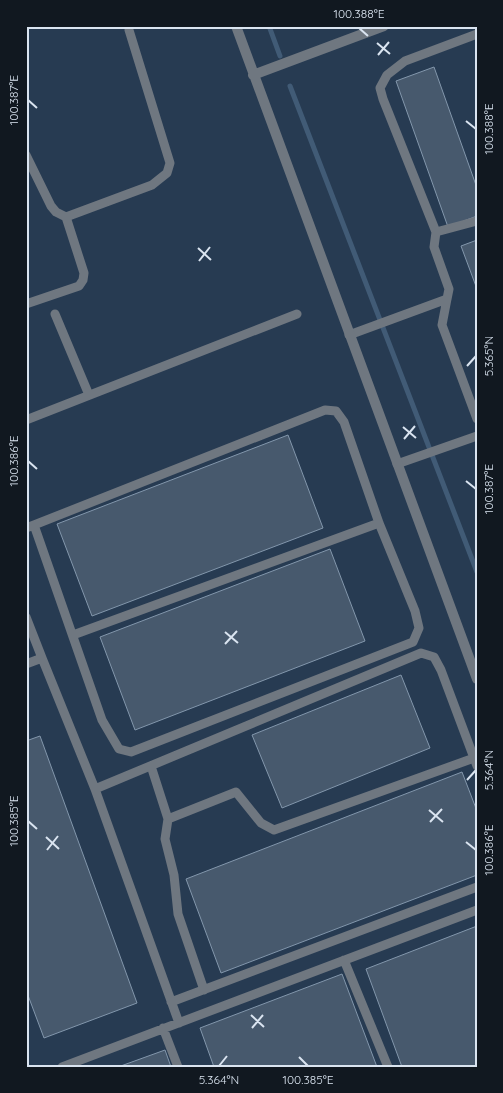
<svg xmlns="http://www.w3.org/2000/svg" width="503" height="1093" viewBox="0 0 503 1093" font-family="Quicksand,sans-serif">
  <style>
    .built { fill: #273b52 }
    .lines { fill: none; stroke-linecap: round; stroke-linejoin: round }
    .stream { stroke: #415b76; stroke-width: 5 }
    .building { fill: #47596d; stroke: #8397ac }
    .service { stroke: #6f7780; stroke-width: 9 }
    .minor { stroke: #6f7780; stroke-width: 10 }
    .ticks { fill: none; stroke: #dae4f0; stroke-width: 2 }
    .neatline { fill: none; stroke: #dae4f0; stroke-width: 2 }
    .ticks-label { font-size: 12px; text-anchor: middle; fill: #dae4f0 }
  </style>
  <rect width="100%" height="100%" fill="#203042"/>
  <path class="built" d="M26,26H477V1067H26Z"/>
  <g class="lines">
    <path class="stream" d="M269,26L280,56
      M290,86L477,572"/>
  </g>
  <path class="building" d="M434,67L477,188V216L448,227L396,81Z
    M477,240V289L461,246Z
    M288,435L323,528L92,616L57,524Z
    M330,549L365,641L135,730L100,637Z
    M401,675L430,748L282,808L252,735Z
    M40,736L137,1003L44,1038L26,990V741Z
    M462,772L477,811V875L221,973L186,879Z
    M477,926V1067H402L366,969Z
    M342,974L377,1067H214L200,1028Z
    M165,1050L171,1067H118Z"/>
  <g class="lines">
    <path class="service" d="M26,155L51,206L56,212L66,217L84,273L83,280L79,286L26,304
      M66,217L152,185L167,173L170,163L129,30
      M436,232L383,99L380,88L387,75L405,61L477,34
      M447,299L442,325L477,419
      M55,314L89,395
      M349,335L447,299L449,289L434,247L436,232L477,221
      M26,420L297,314
      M397,464L477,436
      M26,528L34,525L325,410L336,411L344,422L379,523L415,611L419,628L413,642L131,752L119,749L102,720L34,525
      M26,617L42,658L26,664
      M73,635L379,523
      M42,658L95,789L179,1023
      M151,766L168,819L236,792L261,823L274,830L474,758
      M95,789L421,653L434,657L441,670L477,766
      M168,819L165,839L174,875L178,914L204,990
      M344,960L388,1067
      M171,1002L477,887
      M163,1028L178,1067
      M62,1067L477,910"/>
    <path class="minor" d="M236,26L477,679
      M253,75L384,26"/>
  </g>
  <path class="ticks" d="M359,28L368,36M377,43L390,54M378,55L389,42M28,100L37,108M466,121L476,129M198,248L211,260M199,261L210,247M467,366L476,356M403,427L416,438M404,439L415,426M28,461L37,469M466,481L476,489M225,632L238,643M225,644L237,631M467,780L476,770M429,810L443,822M28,821L37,829M430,822L442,809M46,837L59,849M466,842L476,850M47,850L58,836M251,1015L264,1027M252,1028L263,1015M299,1057L308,1066M219,1066L227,1056"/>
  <rect width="503" height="1093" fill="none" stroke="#111820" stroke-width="55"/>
  <rect x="28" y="28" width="448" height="1038" class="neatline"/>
  <g class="ticks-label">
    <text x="359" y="18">100.388°E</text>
    <text transform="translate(14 100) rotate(-90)" y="4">100.387°E</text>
    <text transform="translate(489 129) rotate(-90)" y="4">100.388°E</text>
    <text transform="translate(489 356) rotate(-90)" y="4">5.365°N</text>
    <text transform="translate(14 461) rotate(-90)" y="4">100.386°E</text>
    <text transform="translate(489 489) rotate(-90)" y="4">100.387°E</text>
    <text transform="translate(489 770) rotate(-90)" y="4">5.364°N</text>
    <text transform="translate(14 821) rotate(-90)" y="4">100.385°E</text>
    <text transform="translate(489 850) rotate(-90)" y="4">100.386°E</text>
    <text x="219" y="1084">5.364°N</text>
    <text x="308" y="1084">100.385°E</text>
  </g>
</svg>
